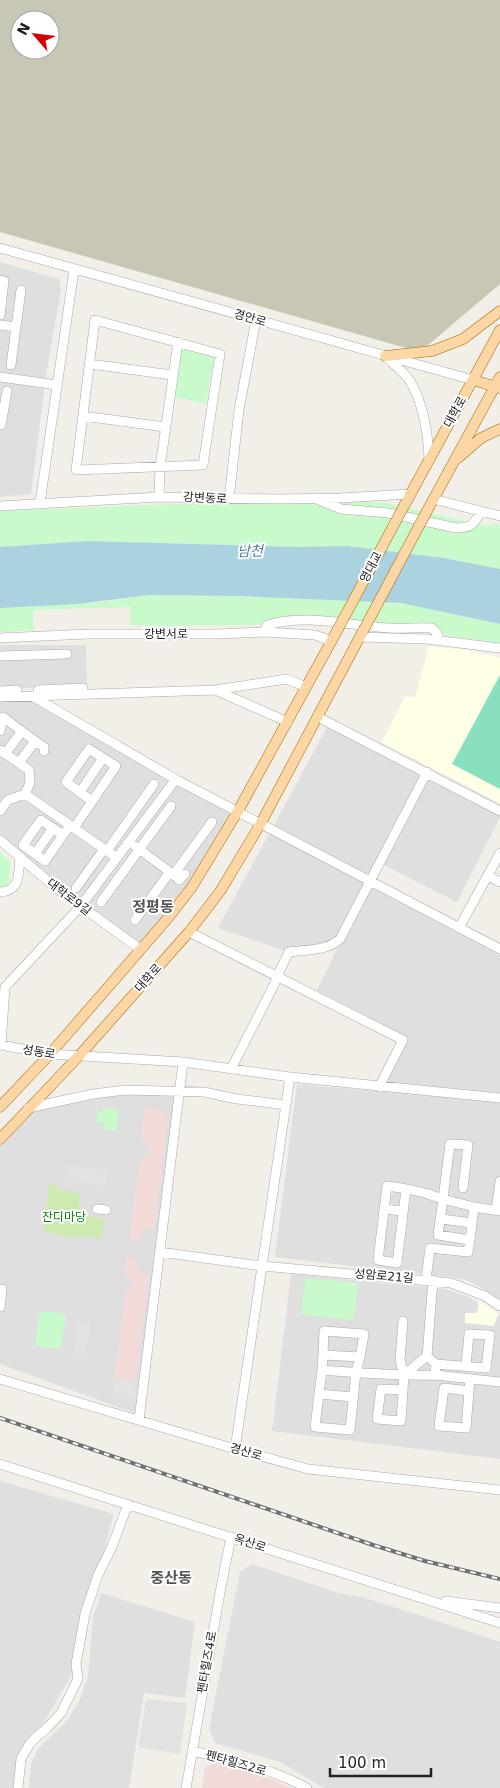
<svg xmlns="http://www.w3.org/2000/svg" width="500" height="1788" viewBox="0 0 500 1788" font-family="'DejaVu Sans','Noto Sans KR',sans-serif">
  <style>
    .residential { fill: #e0dfdf }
    .commercial { fill: #f2dad9 }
    .education { fill: #ffffe5 }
    .construction { fill: #c7c7b4; fill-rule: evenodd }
    .grass { fill: #cdebb0 }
    .park { fill: #c8facc }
    .pitch { fill: #88e0be }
    .parking { fill: #e2e2e2 }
    .water { fill: #aad3df }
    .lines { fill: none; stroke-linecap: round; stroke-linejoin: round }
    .minor-casing { stroke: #a9a9a9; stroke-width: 10 }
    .major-casing { stroke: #a06b00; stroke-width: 11 }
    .minor { stroke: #fff; stroke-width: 9 }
    .major { stroke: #fcd6a4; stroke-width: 10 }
    .rail-casing { stroke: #707070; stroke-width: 4 }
    .rail { stroke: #fff; stroke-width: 2; stroke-dasharray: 5.5; stroke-linecap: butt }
    .major-bridge-casing { stroke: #a06b00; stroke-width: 11; stroke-linecap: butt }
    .major-bridge { stroke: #fcd6a4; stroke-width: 10 }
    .labels { text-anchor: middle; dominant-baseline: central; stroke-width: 4; stroke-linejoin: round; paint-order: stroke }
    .street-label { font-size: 12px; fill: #222; stroke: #fff }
    .park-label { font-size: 12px; fill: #0c8416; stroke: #fff }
    .water-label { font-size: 14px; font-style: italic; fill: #4a7aab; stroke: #fff }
    .quarter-label { font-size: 15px; font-weight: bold; fill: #555; stroke: #fff }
  </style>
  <rect width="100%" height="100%" fill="#f2efe9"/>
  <path class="residential" d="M0,262L59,279L61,290L46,376L31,494L0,497Z
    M0,645H86L87,686L0,689Z
    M32,696L238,811L192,887L140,949L0,840V697Z
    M327,727L422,774L371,871L365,874L273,827Z
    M429,777L500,814V817L457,902L384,865Z
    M270,832L363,880L366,886L340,936L331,943L285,951L218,928Z
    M372,888L500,955V1093L386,1082L408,1038L317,990L339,945Z
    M297,1084L500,1102V1300L477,1285L463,1279L275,1257Z
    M179,1092L137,1414L0,1364V1139L28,1108L100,1093Z
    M291,1274L446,1289L471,1298L500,1317V1459L272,1431Z
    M0,1481L114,1514L71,1676L14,1774V1788H0Z
    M252,1564L338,1593L362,1597L428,1618L500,1642V1788H324L280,1762L215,1743L209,1729L240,1572Z
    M101,1593L195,1622L185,1698L144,1693L129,1788H29L31,1763L38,1749L67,1721L80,1699L88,1676L93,1617Z"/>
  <path class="commercial" d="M144,1109L164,1112L168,1119L155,1228H148L143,1231L138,1241L129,1239L139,1162L151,1152L150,1150L151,1149L147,1144H145L141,1136Z
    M127,1257L136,1258L135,1264L138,1269L143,1274L149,1275L136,1381L114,1378L125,1294L134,1286V1283L124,1273Z
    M217,1762L275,1780L291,1788H202L205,1768Z"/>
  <path class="education" d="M429,646L468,650L500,658V803L382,742L405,696L415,697Z
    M479,1300L498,1314L494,1326L465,1323V1313H477Z"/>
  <path class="construction" d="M0,0H500V284L420,352L0,232ZM20,20H50V50H20Z"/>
  <path class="grass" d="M49,1184L58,1185L57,1190L81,1193L79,1205L83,1216L104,1219L101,1239L87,1236L70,1237L44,1232Z"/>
  <path class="park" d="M182,348L214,356L206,404L175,397Z
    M338,501L386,503L487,526L494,524L500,525V569L444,558L348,546L300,547L87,541L0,547V511L227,502Z
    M149,595L233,596L378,602L410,605L500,624V643L421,632L378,631L307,624L168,626L130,625V607L33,610L34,630L0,632V608L94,603Z
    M0,852L11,863L8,887H0Z
    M103,1108L119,1110L116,1131L103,1130L104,1123L96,1122L98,1111L102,1112Z
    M305,1278L358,1283L354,1320L301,1314Z
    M40,1311L66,1314L61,1349L35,1346Z"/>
  <path class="pitch" d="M500,675V789L452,764Z"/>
  <path class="parking" d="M67,1166L107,1171L105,1186L66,1181Z
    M77,1323L90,1324L85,1359L72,1358Z
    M120,1379L132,1380V1386L140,1387L138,1400L112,1397L114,1383L119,1384Z
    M146,1699L187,1703L180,1754L138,1747Z"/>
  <path class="water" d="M87,541L300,547L348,546L444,558L500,569V624L401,603L238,596L149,595L78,604L0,608V547Z"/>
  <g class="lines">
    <defs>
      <path id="minor" d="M0,248L473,380
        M0,280L4,281L0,315
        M95,320L220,354L203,465L76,470Z
        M0,325L16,327L21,290
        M385,356C393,364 404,372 410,381C424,405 428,432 429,459
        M90,364L172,375
        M11,365L16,327
        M0,377L57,385
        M83,416L165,427
        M1,425L7,391
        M159,497L160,467L178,342
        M314,498L341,509L388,513L456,528C472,528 474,524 481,511
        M229,499L239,410L256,320
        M433,499L500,516
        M40,503L74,270
        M0,506L159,497L278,499L340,498L411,494
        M265,632L267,625C308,613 349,626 390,628C404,629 418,627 432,628L437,633L438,640
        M360,637L426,639L500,648
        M0,638L88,634H217L265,632L315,635L331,641
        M0,656L67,654
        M38,690L83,688
        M215,690L287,679L306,687
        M0,691L17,690
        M32,696L177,780L500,949
        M0,697L215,690L288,722
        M318,717L500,811
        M0,731L3,717L35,741L19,763
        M35,741L44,747V751
        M0,750L29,770L30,783L25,794L8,800L0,811
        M5,754L22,731
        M80,792L103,758
        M25,794L117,858
        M74,828L116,766L89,749L66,782L92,801
        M63,835L41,820L23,845L45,861L70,825
        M0,840L56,888L140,949
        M107,851L154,784
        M35,854L53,828
        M170,872L174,874L212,822
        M170,872L179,880L185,874
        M488,876L500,882
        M76,888L104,849
        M0,892C21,891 18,874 20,858
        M101,902L171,806
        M135,920L170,872L135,846
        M459,928L500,853
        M189,932L403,1040L379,1087
        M0,1045L50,1054L183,1062L290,1077L500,1098
        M1,1045L5,987L80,907L176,779
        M231,1069L274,985L277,976L289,952C306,950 327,951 340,939L427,772
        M28,1108L93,1094L125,1090L204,1092L237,1099L286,1105
        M406,1189L397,1263L378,1260L387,1186C408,1189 422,1191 443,1199L450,1144L468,1145L463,1188
        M474,1207L470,1240L438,1235L443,1199L474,1207L500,1211
        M97,1209L106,1210
        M384,1209L403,1211
        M496,1210L500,1181
        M441,1219L472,1223
        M160,1252L262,1266L451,1283L485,1296L500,1306
        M426,1280L430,1248L468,1252L470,1240
        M0,1307L2,1289
        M403,1321L400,1360L404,1375
        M323,1355L324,1331L364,1334L360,1357
        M436,1364L486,1368L490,1335L469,1334L466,1366
        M322,1370L323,1355L360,1357L356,1372L350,1430L315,1427L322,1370C359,1373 397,1376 435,1375L436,1364L427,1356
        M435,1375L500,1382
        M0,1379L235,1449L308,1469L500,1490
        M403,1390L381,1389L377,1419L401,1421L404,1375L427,1356L433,1280
        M469,1391L444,1388L439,1426L466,1428L470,1379
        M319,1394L353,1397
        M139,1420L183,1062
        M235,1449L290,1077
        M0,1464L500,1623
        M446,1601L500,1608
        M192,1751C231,1759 272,1769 307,1788
        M18,1788L21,1759L29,1745L36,1737L47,1728L61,1713L78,1679L76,1664L85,1614L98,1575L111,1549L128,1504
        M186,1788L221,1587L231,1537"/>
      <path id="major" d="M385,356L432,351L463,339L500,311
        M473,380L500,388
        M458,458L481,438L500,429
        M404,506L500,330
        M427,511L500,377
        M0,1107L50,1054L168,918L192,887L238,811L338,629
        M0,1139L79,1056L189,932L221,890L261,823L363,631"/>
    </defs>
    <use href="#minor" class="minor-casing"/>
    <use href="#major" class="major-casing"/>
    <use href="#minor" class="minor"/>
    <use href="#major" class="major"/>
    <defs>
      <path id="rail" d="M0,1418L373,1545L425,1561L500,1579"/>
    </defs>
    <use href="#rail" class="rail-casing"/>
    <use href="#rail" class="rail"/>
    <defs>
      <path id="major-bridge" d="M338,629L404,506
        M363,631L427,511"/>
    </defs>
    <use href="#major-bridge" class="major-bridge-casing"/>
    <use href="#major-bridge" class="major-bridge"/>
  </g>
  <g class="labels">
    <g class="street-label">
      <text transform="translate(250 318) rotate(16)">경안로</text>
      <text transform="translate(455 412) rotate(-61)">대학로</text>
      <text transform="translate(205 498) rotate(3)">강변동로</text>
      <text transform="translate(371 567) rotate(-62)">영대교</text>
      <text x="166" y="634">강변서로</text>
      <text transform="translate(69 897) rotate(37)">대학로9길</text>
      <text transform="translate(148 978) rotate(-48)">대학로</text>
      <text transform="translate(39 1052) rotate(9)">성동로</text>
      <text transform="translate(384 1276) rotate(5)">성암로21길</text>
      <text transform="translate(246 1452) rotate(16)">경산로</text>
      <text transform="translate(250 1543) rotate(18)">옥산로</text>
      <text transform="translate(207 1662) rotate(-80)">펜타힐즈4로</text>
      <text transform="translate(236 1763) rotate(16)">펜타힐즈2로</text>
    </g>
    <g class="park-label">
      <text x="64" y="1217">잔디마당</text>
    </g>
    <g class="water-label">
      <text transform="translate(250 551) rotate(-2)">남천</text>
    </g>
    <g class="quarter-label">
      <text x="153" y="907">정평동</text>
      <text x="171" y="1578">중산동</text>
    </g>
  </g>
  <g transform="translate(35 35) rotate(298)"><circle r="24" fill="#ffffff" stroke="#a7a7a7"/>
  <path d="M0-4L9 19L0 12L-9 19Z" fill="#d40000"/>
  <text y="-8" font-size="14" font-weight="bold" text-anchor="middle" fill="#222222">N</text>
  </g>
  <path d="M330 1768v8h101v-8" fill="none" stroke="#222222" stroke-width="2.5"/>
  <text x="338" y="1768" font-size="15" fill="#222222" stroke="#ffffff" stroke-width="4" paint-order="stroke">100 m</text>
</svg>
